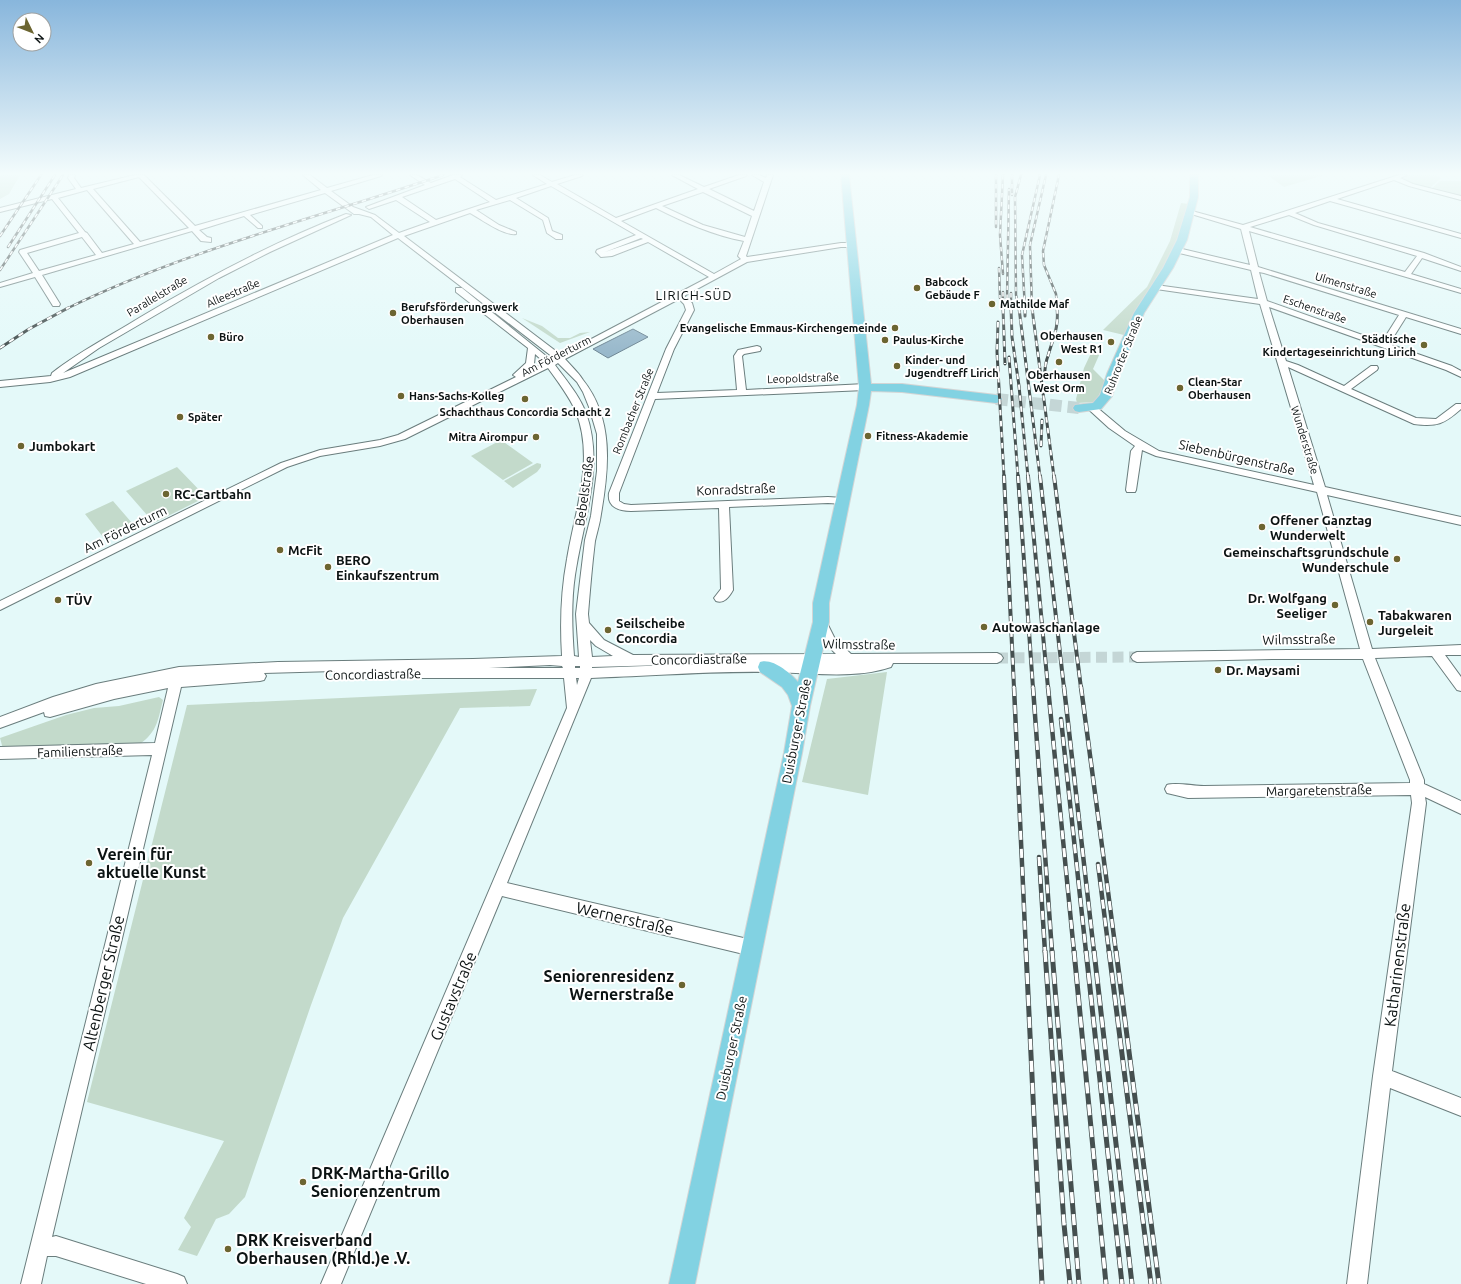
<svg xmlns="http://www.w3.org/2000/svg" width="1461" height="1284" viewBox="0 0 1461 1284" font-family="Ubuntu,sans-serif">
  <style>
    .green { fill: #c3dacb }
    .water { fill: #98b8cb; stroke: #6e8694 }
    .lines { fill: none; stroke-linecap: round; stroke-linejoin: round }
    .minor-tunnel { stroke: #c4d6d6; stroke-width: 11; stroke-dasharray: 11 5.5; stroke-linecap: butt }
    .major-tunnel { stroke: #c4d6d6; stroke-width: 12; stroke-dasharray: 12 6; stroke-linecap: butt }
    .minor-casing { stroke: #6a7d7d; stroke-width: 2 }
    .major-casing { stroke: #d3d5d5; stroke-width: 2 }
    .minor { fill: #fff; fill-rule: evenodd }
    .major { fill: #82d2e2; fill-rule: evenodd }
    .rail-far4-casing { stroke: #454f4f; stroke-width: 2.5 }
    .rail-far3-casing { stroke: #454f4f; stroke-width: 3 }
    .rail-far2-casing { stroke: #454f4f; stroke-width: 4 }
    .rail-far1-casing { stroke: #454f4f; stroke-width: 4.5 }
    .rail-casing { stroke: #454f4f; stroke-width: 5 }
    .rail-far4 { stroke: #fff; stroke-width: 1.5; stroke-dasharray: 4.5; stroke-linecap: butt }
    .rail-far3 { stroke: #fff; stroke-width: 2; stroke-dasharray: 5.5; stroke-linecap: butt }
    .rail-far2 { stroke: #fff; stroke-width: 2.5; stroke-dasharray: 7; stroke-linecap: butt }
    .rail-far1 { stroke: #fff; stroke-width: 3; stroke-dasharray: 9; stroke-linecap: butt }
    .rail { stroke: #fff; stroke-width: 3.5; stroke-dasharray: 11; stroke-linecap: butt }
    .poi-dot { fill: #6c6531; stroke: #fff; stroke-width: 1.5 }
    .labels { text-anchor: middle; dominant-baseline: central; stroke-width: 4; stroke-linejoin: round; paint-order: stroke }
    .far-poi-label { font-size: 11px; font-weight: bold; fill: #0c1313; stroke: #fff; text-anchor: start }
    .far-street-label { font-size: 11px; fill: #0c1313; stroke: #fff }
    .far-quarter-label { font-size: 13px; letter-spacing: 1px; fill: #0c1313; stroke: #fff }
    .poi-label { font-size: 13px; font-weight: bold; fill: #0c1313; stroke: #fff; text-anchor: start }
    .street-label { font-size: 13px; fill: #0c1313; stroke: #fff }
    .near-poi-label { font-size: 16px; font-weight: bold; fill: #0c1313; stroke: #fff; text-anchor: start }
    .near-street-label { font-size: 16px; fill: #0c1313; stroke: #fff }
  </style>
  <rect width="100%" height="100%" fill="#e4f9f9"/>
  <path class="green" d="M0,175H20L9,194L0,199Z
    M1267,175H1325L1284,187Z
    M1405,175H1435L1441,178L1429,189L1395,178Z
    M1440,181H1461V198L1430,190Z
    M1181,203L1189,204L1174,249L1124,335L1103,330L1147,287L1170,241Z
    M522,318L542,326L558,338H570L580,333L590,332L560,343Z
    M1092,351L1100,353L1093,369L1106,382L1095,402L1077,403L1076,399L1084,368Z
    M501,440L533,463L503,480L471,456Z
    M537,463L541,464V467L537,472L513,488L504,481Z
    M177,467L206,497L154,523L126,491Z
    M113,501L132,523L103,537L85,514Z
    M887,672L868,795L802,782L827,679Z
    M537,689L530,706L460,708L343,918L311,1005L245,1197L229,1214L216,1219L197,1256L178,1250L191,1227L184,1218L224,1141L87,1102L187,705Z
    M159,697L163,700C158,719 158,731 140,744L3,749L0,738L66,715L94,708L119,706Z"/>
  <path class="water" d="M633,329L648,337L608,358L593,349Z"/>
  <g class="lines">
    <path class="minor-tunnel" d="M997,658L1137,657"/>
    <path class="major-tunnel" d="M996,399L1079,408"/>
    <defs>
      <path id="minor" d="M69,175H75L74,178L81,188L135,175H144L195,226L321,190L303,175H310L327,188L373,175H382L381,176L331,191L353,207L375,215L399,233L430,222L396,200L369,209L366,207L425,185L410,175H417L431,183L453,175H462L460,177L496,200L547,184L533,175H540L552,182L575,175H583L582,176L557,184L616,218L698,189L672,175H679L704,187L739,175H747L746,176L709,189L754,211L764,182L752,175H759L766,178L767,175H773L746,256L747,257L841,243H851L855,245L851,247H841L747,262L684,296L692,303L694,310L674,349L657,393L737,390L734,356L738,350L757,346L760,347L761,349L760,351L744,354L742,356L746,390L865,384L869,387L865,390L655,399L619,493V501L624,504L631,505L828,497L843,498L848,501L843,504L828,503L729,507L733,590C729,597 724,604 716,601L714,598L721,589L719,508L631,511C619,511 607,507 609,493L666,349L686,310L684,304L679,299L565,359C571,366 578,372 583,380C614,419 609,468 601,514C600,523 597,532 595,541C592,565 590,590 588,614L589,623L604,640L633,655L836,654L827,645L815,622L817,619L821,618L825,619L835,639L851,654L997,653L1001,655L1003,658L1001,661L997,663H893L891,667C853,680 808,672 767,672C709,671 650,676 591,678L507,883L752,940L758,942L760,948L758,954L752,956L502,896L341,1284H321L567,708L564,678H422L418,677L416,673L418,670H388L390,674L388,678L384,679H340L336,678L334,674L335,671L264,673L266,676L264,680L260,681L181,687L52,1237L56,1236L177,1274L184,1277L187,1284H146L56,1256H47L41,1284H21L152,755L0,759V747L155,743L168,688L114,699L50,717L45,716L44,712L0,728V717L53,697L96,684L179,667L278,662L473,659L562,656C560,623 561,591 567,559C575,510 595,460 576,412C569,396 558,382 548,368L405,439L380,446L320,456L287,467L0,610V601L281,463L320,450L380,440L398,435L516,377L513,375L526,363L528,348L456,292V288H462L551,360L554,358L398,238L70,377L50,382L0,387V381L51,376L52,373C79,352 110,336 139,318C206,278 274,242 346,214L351,215L270,252L219,278L99,348L63,373L393,235L371,217L359,214H354L325,193L250,215L262,226V228H258L244,216L199,230L207,237L211,238V242L201,241L192,231L42,275L60,304L59,306H53L35,277L0,287V283L33,273L19,252L20,250L79,233L52,199L0,212V208L76,189L68,178ZM139,177L189,228L140,242L93,189ZM455,179L490,202L436,220L402,197ZM551,186L636,235L597,250L596,252L601,257L612,256L648,242L709,277L561,355L404,236L470,213C481,219 504,236 516,234V232L499,225L476,210L510,200L543,220L547,233L556,239H562V235L552,231L548,218L516,198ZM87,190L134,244L102,253L87,233L85,232L58,198ZM703,192L752,216L745,237L703,225L662,206ZM656,208C684,222 712,235 744,241L738,256L741,259L714,274L621,221ZM82,237L96,255L39,271L27,253ZM641,238L643,239L605,252ZM535,354L545,363L525,373L534,364ZM558,363L577,382L583,392L589,407L597,434V471L591,516L585,540L576,614L579,657L574,656C572,630 571,601 575,575C583,521 605,466 586,413C579,395 566,380 555,365ZM590,640L596,646L613,656L592,657ZM700,664L592,668V667ZM550,665L562,666L563,668H489ZM575,666H580V668H575ZM576,678H579L577,685Z
        M1399,175H1407L1400,178L1413,184L1461,196V200L1409,186L1394,180L1337,199L1461,234V238L1330,201L1295,213L1318,223L1424,253L1461,267V271L1422,258L1411,274L1461,289V293L1249,231L1258,267L1461,329V334L1406,317L1389,344L1452,366L1461,371V377L1446,370L1269,307L1286,361L1298,365L1344,386L1371,366H1377L1378,368L1377,370L1351,389L1416,418L1436,419L1456,404H1461V409C1444,424 1437,427 1414,424L1288,367L1325,487L1461,517V525L1327,495L1372,649L1461,645V655H1445L1461,677V691L1457,690L1432,656L1375,658L1424,780V784L1461,801V814L1425,797L1426,803L1392,1071L1461,1098V1116L1390,1088L1367,1284H1347L1373,1076L1412,803L1411,795L1188,798L1167,793L1165,789L1167,785C1174,782 1195,786 1204,786L1410,783V780L1363,659H1273L1137,662L1133,660L1131,657L1133,654L1137,652L1360,649L1317,492L1156,456L1142,450L1136,490L1135,492H1127L1126,490L1131,451L1135,446L1109,428L1086,407L1091,404L1094,405L1125,431L1159,451L1314,485L1260,304L1156,289L1152,287L1156,285L1258,299L1251,270L1175,252V248H1178L1250,265L1241,229L1188,213V211H1192L1243,225ZM1289,215L1314,225L1417,256L1405,272L1250,227ZM1259,272L1264,273L1399,315L1382,342L1267,301Z"/>
      <path id="major" d="M841,175H849L871,384H902L996,395L1000,396L1002,399L1000,402L996,403L902,392L871,391L869,405L829,603V622L810,706L802,753L695,1284H669L784,753L792,706L788,695L782,687L760,672L758,667L760,662C773,658 790,673 798,682L813,622V603L857,405L859,387Z
        M1190,175H1198V197L1187,240L1173,268L1144,313L1119,374L1112,396L1101,409L1079,412L1075,411L1073,408L1075,405L1093,403L1100,395L1107,374L1134,313L1163,268L1177,240L1190,197Z"/>
    </defs>
    <use href="#minor" class="minor-casing"/>
    <use href="#major" class="major-casing"/>
    <use href="#minor" class="minor"/>
    <use href="#major" class="major"/>
    <defs>
      <path id="rail-far4" d="M996,175V227
        M1003,175L1000,235L1003,274
        M1012,175V195
        M0,236L41,175
        M8,247L55,175
        M999,268L1000,298
        M0,270L63,175
        M1003,292V309
        M1011,293V309
        M1007,299L1009,189
        M66,309C186,250 317,218 443,175
        M1019,309L1016,295L1015,197L1021,175
        M1025,309L1022,255L1040,175
        M1032,309L1030,245L1046,175
        M1057,309L1056,294L1044,265L1043,251L1059,175"/>
      <path id="rail-far3" d="M1003,308L1005,364
        M1011,308L1012,337L1019,386L1028,477
        M1019,308L1040,477
        M1025,308V316
        M1032,308L1054,477
        M998,322L997,352L1004,477
        M0,348L29,329L68,308
        M1009,357L1018,477
        M1044,378C1045,371 1045,363 1048,356C1053,338 1059,328 1057,308
        M1041,446L1042,420"/>
      <path id="rail-far2" d="M1004,476L1014,688
        M1018,476L1033,688
        M1028,476L1048,688
        M1040,476L1064,688
        M1054,476L1081,688"/>
      <path id="rail-far1" d="M1014,687L1026,952
        M1033,687L1052,952
        M1048,687L1074,952
        M1064,687L1094,952
        M1081,687L1116,952
        M1061,719L1086,952
        M1039,857L1045,952
        M1098,864L1109,952"/>
      <path id="rail" d="M1026,951L1042,1284
        M1045,951L1064,1224L1070,1284
        M1052,951L1079,1284
        M1074,951L1106,1284
        M1086,951L1122,1284
        M1094,951L1132,1284
        M1109,951L1151,1284
        M1116,951L1159,1284"/>
    </defs>
    <use href="#rail-far4" class="rail-far4-casing"/>
    <use href="#rail-far3" class="rail-far3-casing"/>
    <use href="#rail-far2" class="rail-far2-casing"/>
    <use href="#rail-far1" class="rail-far1-casing"/>
    <use href="#rail" class="rail-casing"/>
    <use href="#rail-far4" class="rail-far4"/>
    <use href="#rail-far3" class="rail-far3"/>
    <use href="#rail-far2" class="rail-far2"/>
    <use href="#rail-far1" class="rail-far1"/>
    <use href="#rail" class="rail"/>
  </g>
  <linearGradient id="sky" x2="0" y2="1"><stop stop-color="#88b6dc"/><stop offset="0.49" stop-color="#f3fcfc"/><stop offset="1" stop-color="#f3fcfc" stop-opacity="0"/></linearGradient>
  <rect width="1461" height="354" fill="url(#sky)"/>
  <g class="poi-dot">
    <circle cx="917" cy="288" r="4"/>
    <circle cx="992" cy="304" r="4"/>
    <circle cx="393" cy="313" r="4"/>
    <circle cx="895" cy="328" r="4"/>
    <circle cx="211" cy="337" r="4"/>
    <circle cx="885" cy="340" r="4"/>
    <circle cx="1111" cy="342" r="4"/>
    <circle cx="1424" cy="345" r="4"/>
    <circle cx="1059" cy="362" r="4"/>
    <circle cx="897" cy="366" r="4"/>
    <circle cx="1180" cy="388" r="4"/>
    <circle cx="401" cy="396" r="4"/>
    <circle cx="525" cy="399" r="4"/>
    <circle cx="180" cy="417" r="4"/>
    <circle cx="868" cy="436" r="4"/>
    <circle cx="536" cy="437" r="4"/>
    <circle cx="21" cy="446" r="4"/>
    <circle cx="166" cy="494" r="4"/>
    <circle cx="1262" cy="527" r="4"/>
    <circle cx="280" cy="550" r="4"/>
    <circle cx="1397" cy="559" r="4"/>
    <circle cx="328" cy="567" r="4"/>
    <circle cx="58" cy="600" r="4"/>
    <circle cx="1335" cy="605" r="4"/>
    <circle cx="1370" cy="622" r="4"/>
    <circle cx="984" cy="627" r="4"/>
    <circle cx="608" cy="630" r="4"/>
    <circle cx="1218" cy="670" r="4"/>
    <circle cx="89" cy="863" r="4"/>
    <circle cx="682" cy="985" r="4"/>
    <circle cx="303" cy="1182" r="4"/>
    <circle cx="228" cy="1249" r="4"/>
  </g>
  <g class="labels">
    <g class="far-poi-label">
      <text x="925" y="282">Babcock<tspan x="925" dy="13">Gebäude F</tspan></text>
      <text x="1000" y="304">Mathilde Maf</text>
      <text x="401" y="307">Berufsförderungswerk<tspan x="401" dy="13">Oberhausen</tspan></text>
      <text x="887" y="328" text-anchor="end">Evangelische Emmaus-Kirchengemeinde</text>
      <text x="1103" y="336" text-anchor="end">Oberhausen<tspan x="1103" dy="13">West R1</tspan></text>
      <text x="219" y="337">Büro</text>
      <text x="1416" y="339" text-anchor="end">Städtische<tspan x="1416" dy="13">Kindertageseinrichtung Lirich</tspan></text>
      <text x="893" y="340">Paulus-Kirche</text>
      <text x="905" y="360">Kinder- und<tspan x="905" dy="13">Jugendtreff Lirich</tspan></text>
      <text x="1059" y="375" text-anchor="middle">Oberhausen<tspan x="1059" dy="13">West Orm</tspan></text>
      <text x="1188" y="382">Clean-Star<tspan x="1188" dy="13">Oberhausen</tspan></text>
      <text x="409" y="396">Hans-Sachs-Kolleg</text>
      <text x="525" y="412" text-anchor="middle">Schachthaus Concordia Schacht 2</text>
      <text x="188" y="417">Später</text>
      <text x="876" y="436">Fitness-Akademie</text>
      <text x="528" y="437" text-anchor="end">Mitra Airompur</text>
    </g>
    <g class="far-street-label">
      <text transform="translate(1346 285) rotate(17)">Ulmenstraße</text>
      <text transform="translate(233 293) rotate(-23)">Alleestraße</text>
      <text transform="translate(157 296) rotate(-31)">Parallelstraße</text>
      <text transform="translate(1315 309) rotate(19)">Eschenstraße</text>
      <text transform="translate(1123 355) rotate(-68)">Ruhrorter Straße</text>
      <text transform="translate(556 356) rotate(-27)">Am Förderturm</text>
      <text transform="translate(803 378) rotate(-2)">Leopoldstraße</text>
      <text transform="translate(633 411) rotate(-68)">Rombacher Straße</text>
      <text transform="translate(1305 440) rotate(73)">Wunderstraße</text>
    </g>
    <g class="far-quarter-label">
      <text x="694" y="295">LIRICH-SÜD</text>
    </g>
    <g class="poi-label">
      <text x="29" y="446">Jumbokart</text>
      <text x="174" y="494">RC-Cartbahn</text>
      <text x="1270" y="520">Offener Ganztag<tspan x="1270" dy="15">Wunderwelt</tspan></text>
      <text x="288" y="550">McFit</text>
      <text x="1389" y="552" text-anchor="end">Gemeinschaftsgrundschule<tspan x="1389" dy="15">Wunderschule</tspan></text>
      <text x="336" y="560">BERO<tspan x="336" dy="15">Einkaufszentrum</tspan></text>
      <text x="1327" y="598" text-anchor="end">Dr. Wolfgang<tspan x="1327" dy="15">Seeliger</tspan></text>
      <text x="66" y="600">TÜV</text>
      <text x="1378" y="615">Tabakwaren<tspan x="1378" dy="15">Jurgeleit</tspan></text>
      <text x="616" y="623">Seilscheibe<tspan x="616" dy="15">Concordia</tspan></text>
      <text x="992" y="627">Autowaschanlage</text>
      <text x="1226" y="670">Dr. Maysami</text>
    </g>
    <g class="street-label">
      <text transform="translate(1237 457) rotate(13)">Siebenbürgenstraße</text>
      <text transform="translate(736 489) rotate(-2)">Konradstraße</text>
      <text transform="translate(584 491) rotate(-82)">Bebelstraße</text>
      <text transform="translate(125 529) rotate(-26)">Am Förderturm</text>
      <text transform="translate(1299 639) rotate(-1)">Wilmsstraße</text>
      <text transform="translate(859 644) rotate(1)">Wilmsstraße</text>
      <text transform="translate(699 659) rotate(-1)">Concordiastraße</text>
      <text transform="translate(373 674) rotate(-1)">Concordiastraße</text>
      <text transform="translate(796 731) rotate(-79)">Duisburger Straße</text>
      <text transform="translate(80 751) rotate(-2)">Familienstraße</text>
      <text transform="translate(1319 790) rotate(-1)">Margaretenstraße</text>
      <text transform="translate(731 1048) rotate(-78)">Duisburger Straße</text>
    </g>
    <g class="near-poi-label">
      <text x="97" y="854">Verein für<tspan x="97" dy="18">aktuelle Kunst</tspan></text>
      <text x="674" y="976" text-anchor="end">Seniorenresidenz<tspan x="674" dy="18">Wernerstraße</tspan></text>
      <text x="311" y="1173">DRK-Martha-Grillo<tspan x="311" dy="18">Seniorenzentrum</tspan></text>
      <text x="236" y="1240">DRK Kreisverband<tspan x="236" dy="18">Oberhausen (Rhld.)e .V.</tspan></text>
    </g>
    <g class="near-street-label">
      <text transform="translate(625 918) rotate(13)">Wernerstraße</text>
      <text transform="translate(1397 965) rotate(-83)">Katharinenstraße</text>
      <text transform="translate(103 983) rotate(-77)">Altenberger Straße</text>
      <text transform="translate(453 996) rotate(-67)">Gustavstraße</text>
    </g>
  </g>
  <g transform="translate(32 32) rotate(133)"><circle r="19" fill="#ffffff" stroke="#9ea1a1"/>
  <path d="M0-3L7 15L0 10L-7 15Z" fill="#6c6531"/>
  <text y="-6" font-size="11" font-weight="bold" text-anchor="middle" fill="#0c1313">N</text>
  </g>
</svg>
